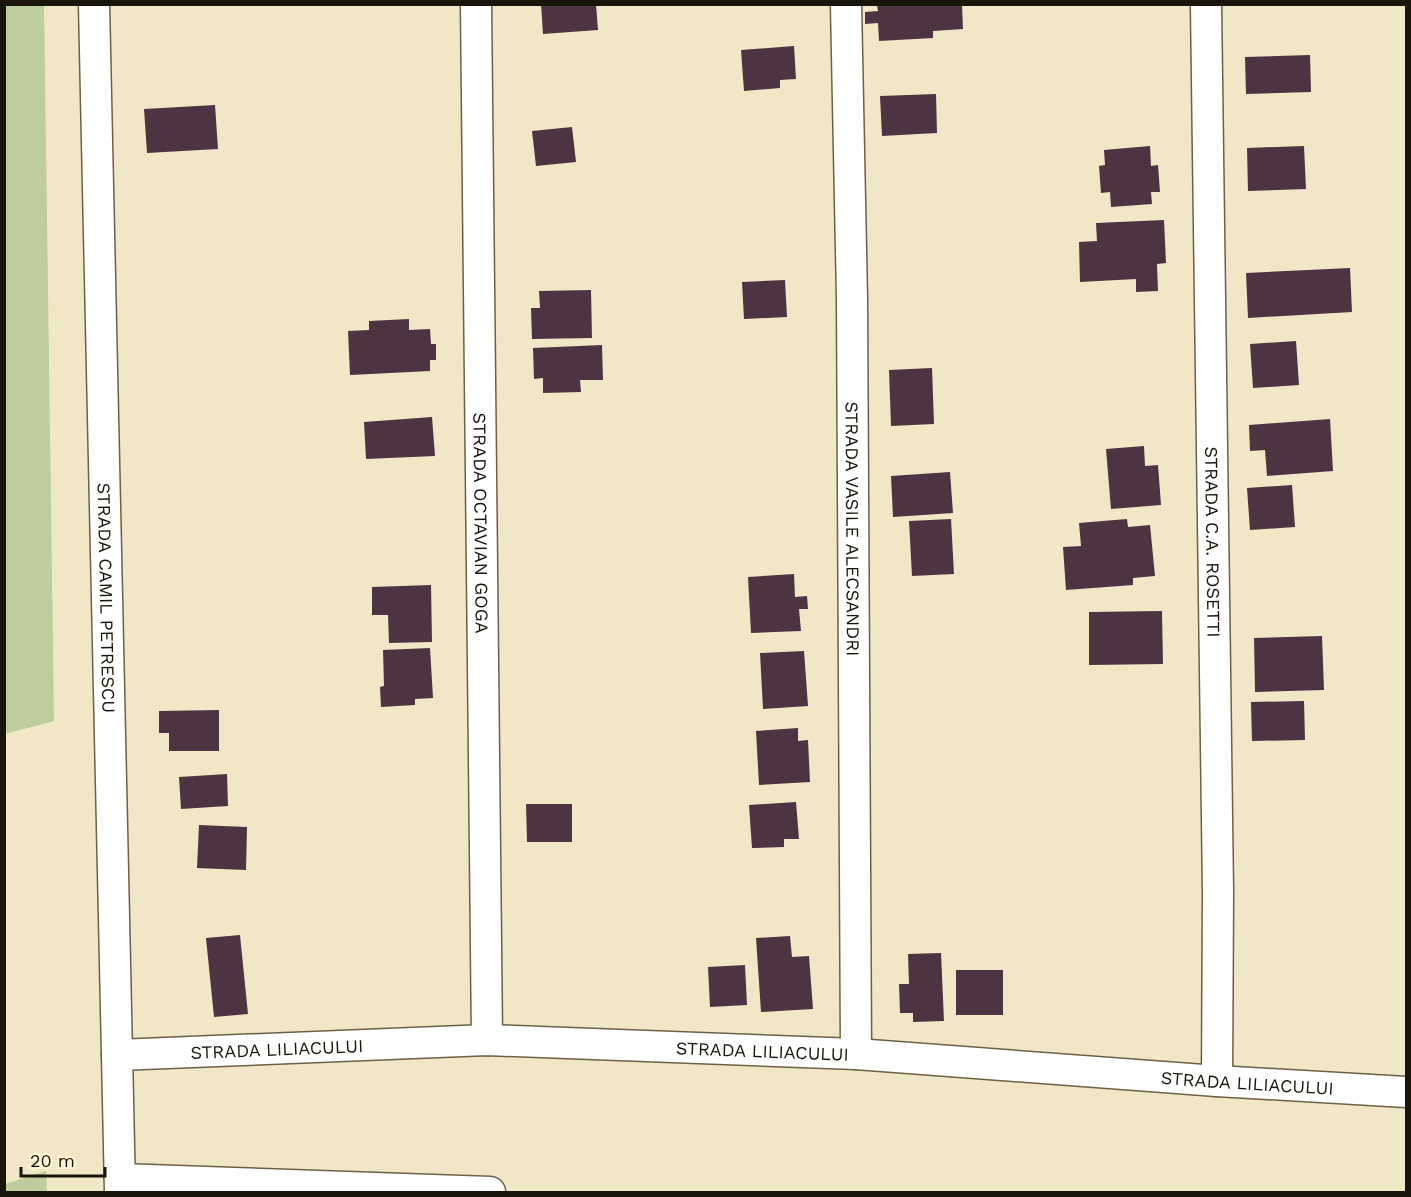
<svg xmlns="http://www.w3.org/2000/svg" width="1411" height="1197" viewBox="0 0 1411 1197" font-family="'Work Sans',sans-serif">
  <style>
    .green { fill: #bdcd9e }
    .building { fill: #4e3442 }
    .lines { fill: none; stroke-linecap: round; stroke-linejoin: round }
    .minor-casing { stroke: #6b6145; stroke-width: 33 }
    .minor { stroke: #fff; stroke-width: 30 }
    .labels { text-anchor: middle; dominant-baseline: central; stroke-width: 6; stroke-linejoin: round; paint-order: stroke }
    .street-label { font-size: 18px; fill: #19150a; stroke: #fef3d3 }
  </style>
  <rect width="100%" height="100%" fill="#f1e6c6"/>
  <path class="green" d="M5,4L44,5L54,721L5,734Z
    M46,1171L47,1192H5V1184Z"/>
  <path class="building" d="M541,4H596L598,30L543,34Z
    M877,5H962L963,29L933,31V38L879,41L878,23L865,24V12L878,11Z
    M794,46L796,79L780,80V88L744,91L741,50Z
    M1310,55L1311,92L1246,94L1245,57Z
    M936,94L937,133L882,136L880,96Z
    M215,105L218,149L147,153L144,109Z
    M572,127L576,162L536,166L532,131Z
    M1150,146L1151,166L1158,165L1160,192H1151L1152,204L1111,207L1110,192L1101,193L1099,166L1105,165L1104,150Z
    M1304,146L1306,189L1248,191L1247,148Z
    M1164,220L1166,263L1157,264L1158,291L1136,292V279L1080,282L1079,242L1097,241L1096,223Z
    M1350,268L1352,312L1248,318L1246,273Z
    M785,280L787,317L744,319L742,282Z
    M591,290L592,338L532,339L531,308H540L539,291Z
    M409,319V330L430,329L431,344H436V360H430V371L350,375L348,331L369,330V321Z
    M1296,341L1299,385L1253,388L1250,344Z
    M602,345L603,380H580L581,392L543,393V378L534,379L533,348Z
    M932,368L934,424L891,426L889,370Z
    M432,417L435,456L366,459L364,422Z
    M1330,419L1333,471L1267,476L1265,450L1250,451L1249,425Z
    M1144,446L1145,466L1158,465L1161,505L1111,509L1106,449Z
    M950,472L953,513L893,517L891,476Z
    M1292,485L1295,527L1250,530L1247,488Z
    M951,519L954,574L912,576L909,521Z
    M1127,519L1128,527L1150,525L1155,576L1133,578V585L1066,590L1063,547L1081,546L1079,523Z
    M794,574L795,597L807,596L808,609H799L801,631L751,633L748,577Z
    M431,585L432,642L389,643L388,615H372V587Z
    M1162,611L1163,664L1089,665V612Z
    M1322,636L1324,690L1255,692L1254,638Z
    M430,648L433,698L415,699V705L381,707L380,687L384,686L383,650Z
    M804,651L808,706L763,709L760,653Z
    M1304,701L1305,740L1252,741L1251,702Z
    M219,710V751H169V733H159V711Z
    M798,728V741L808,740L810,782L759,785L756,731Z
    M227,774L228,806L181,809L179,777Z
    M796,802L799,839H784V847L752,848L749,805Z
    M526,804H572V842H527Z
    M199,825L247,827L246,870L197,868Z
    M240,935L248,1014L214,1017L206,938Z
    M790,936L792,957L809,956L813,1009L761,1012L756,938Z
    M941,953L944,1021L913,1022V1013H900L899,984H909L908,954Z
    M745,965L747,1005L710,1007L708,967Z
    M956,970H1003V1015H956Z"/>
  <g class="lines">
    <defs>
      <g id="minor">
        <path id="s1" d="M94,4L120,1192"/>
        <path id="s2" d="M476,4L487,1040"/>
        <path id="s3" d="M846,4L852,299L856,1054"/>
        <path id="s4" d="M1206,4L1218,892L1217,1081"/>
        <path id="s5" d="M117,1055L487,1040L856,1054L1217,1081L1406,1092"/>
        <path d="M120,1179L490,1192"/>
      </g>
    </defs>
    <use href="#minor" class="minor-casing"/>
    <use href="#minor" class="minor"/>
  </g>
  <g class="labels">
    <g class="street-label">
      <text stroke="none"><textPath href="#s2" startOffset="519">STRADA OCTAVIAN GOGA</textPath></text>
      <text stroke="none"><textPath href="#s3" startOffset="525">STRADA VASILE ALECSANDRI</textPath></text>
      <text stroke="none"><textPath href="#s4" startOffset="538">STRADA C.A. ROSETTI</textPath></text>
      <text stroke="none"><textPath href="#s1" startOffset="594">STRADA CAMIL PETRESCU</textPath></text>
      <text stroke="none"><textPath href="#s5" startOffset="160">STRADA LILIACULUI</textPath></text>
      <text stroke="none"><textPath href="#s5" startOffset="646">STRADA LILIACULUI</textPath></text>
      <text stroke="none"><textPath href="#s5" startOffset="1132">STRADA LILIACULUI</textPath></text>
    </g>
  </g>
  <rect width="1411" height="1197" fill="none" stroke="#19150a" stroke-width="12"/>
  <path d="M21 1167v9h84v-9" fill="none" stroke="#19150a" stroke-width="3"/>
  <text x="30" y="1167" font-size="18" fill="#19150a" stroke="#fef3d3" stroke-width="4.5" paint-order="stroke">20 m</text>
</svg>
